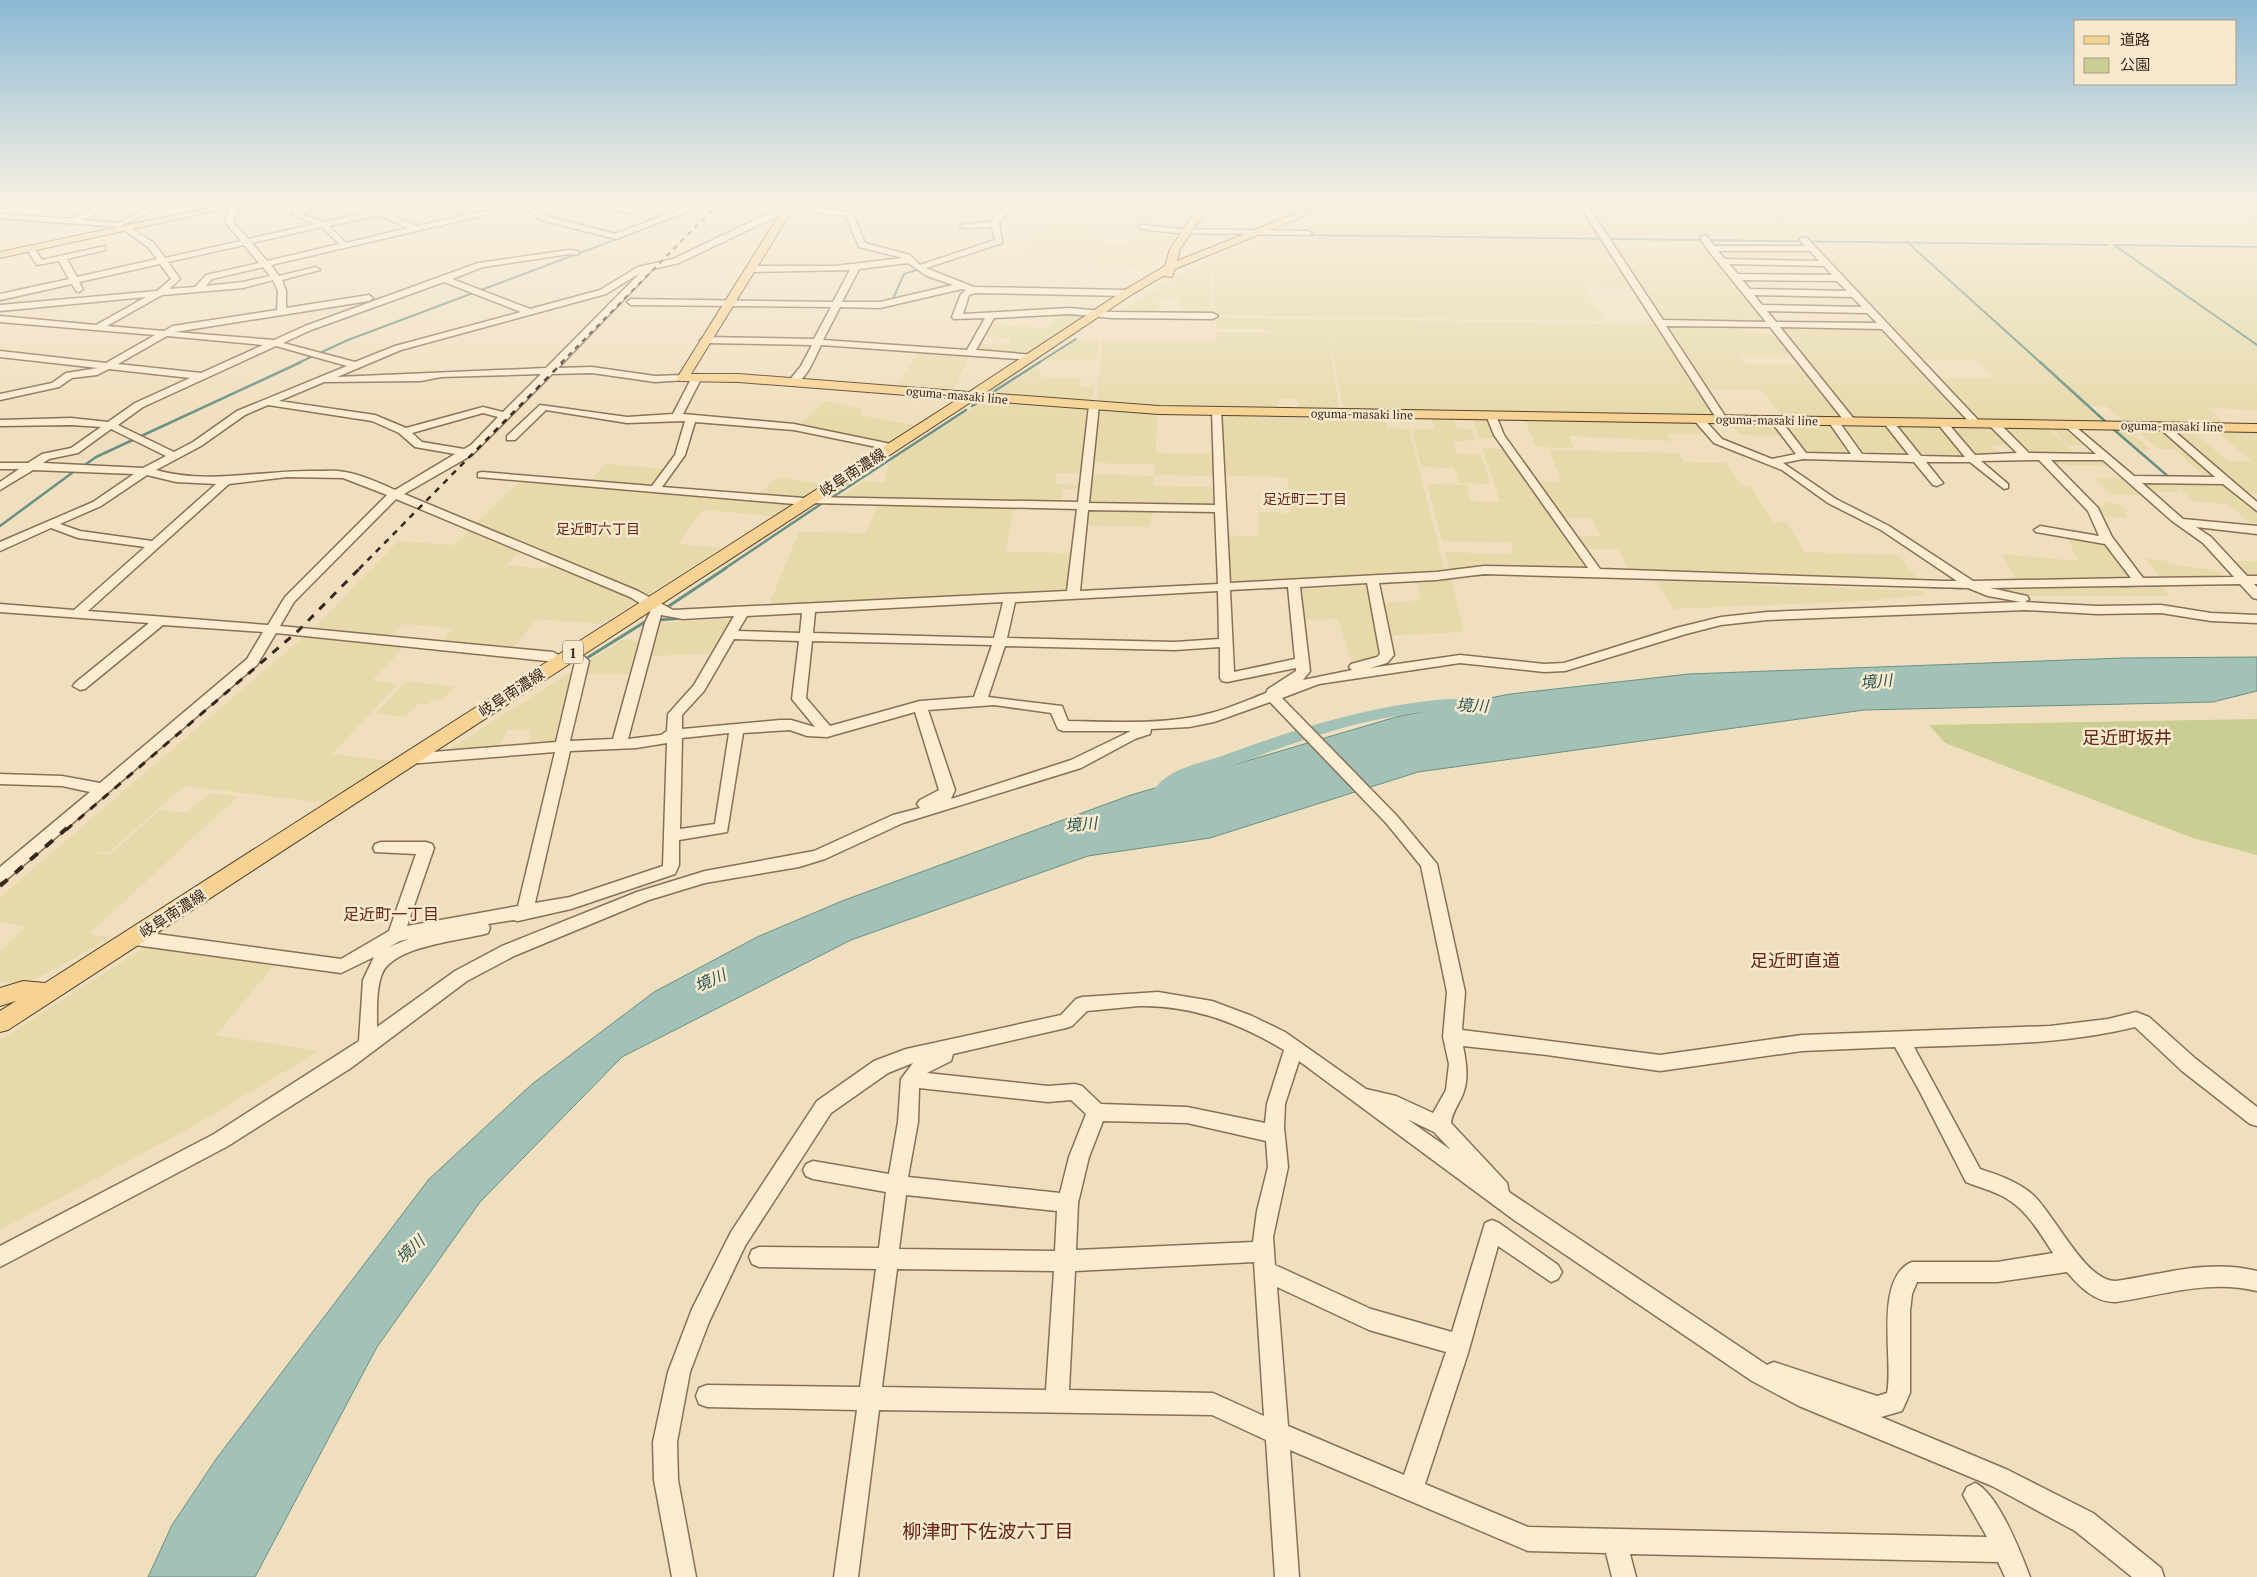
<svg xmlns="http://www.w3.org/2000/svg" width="2257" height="1577" viewBox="0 0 2257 1577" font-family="'PT Serif','Noto Sans JP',serif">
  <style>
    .farmland { fill: #e6daab }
    .green { fill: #cace92 }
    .water { fill: #a2c1b7; stroke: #699084 }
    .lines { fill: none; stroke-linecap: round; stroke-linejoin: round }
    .stream-far2 { stroke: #699084; stroke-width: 2 }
    .stream-far1 { stroke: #699084; stroke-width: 2.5 }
    .stream { stroke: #699084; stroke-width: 3 }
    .river { fill: #a2c1b7; fill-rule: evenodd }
    .minor-casing { stroke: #896f56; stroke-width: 3 }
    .major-casing { stroke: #563d2b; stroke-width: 2 }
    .minor { fill: #fbecd2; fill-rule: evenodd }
    .major { fill: #f6d393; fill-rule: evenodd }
    .rail-far3 { stroke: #38281b; stroke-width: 2; stroke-dasharray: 5 5; stroke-linecap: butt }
    .rail-far2 { stroke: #38281b; stroke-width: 2.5; stroke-dasharray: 6 6; stroke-linecap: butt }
    .rail-far1 { stroke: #38281b; stroke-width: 3; stroke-dasharray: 8 8; stroke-linecap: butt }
    .rail { stroke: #38281b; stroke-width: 4; stroke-dasharray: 10 10; stroke-linecap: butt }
    .labels { text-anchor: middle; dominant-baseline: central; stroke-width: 5; stroke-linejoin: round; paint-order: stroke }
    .far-street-label { font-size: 12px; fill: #38281b; stroke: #f7e9ce }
    .far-neighbourhood-label { font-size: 14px; fill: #672519; stroke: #f7e9ce }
    .shield { fill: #f7e9ce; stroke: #716251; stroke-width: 1 }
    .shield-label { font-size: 14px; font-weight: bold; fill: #38281b }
    .street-label { font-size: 15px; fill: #38281b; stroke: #f7e9ce }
    .water-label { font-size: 16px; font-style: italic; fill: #2a5953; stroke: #f7e9ce }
    .neighbourhood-label { font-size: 16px; fill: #672519; stroke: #f7e9ce }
    .quarter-label { font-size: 18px; fill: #672519; stroke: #f7e9ce }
    .near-neighbourhood-label { font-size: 19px; fill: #672519; stroke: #f7e9ce }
  </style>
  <rect width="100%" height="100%" fill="#f0dfbe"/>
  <path class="farmland" d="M898,200H969L964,205L894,211Z
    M1022,200H1154L1199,205L1183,228L1177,229L1096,221L998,224Z
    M1218,200H1325L1273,221L1207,220L1212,215H1235L1234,204H1215Z
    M1354,200H1579L1601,236L1311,232L1308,220Z
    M1585,200H2257V244L1609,236Z
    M1095,223L1082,239L1128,245L1142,229L1178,234L1150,270L1018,254L1047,224Z
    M1270,235L1603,239L1635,288L1585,287L1604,321L1215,315L1211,258Z
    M1655,240H1704L1772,324L1663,322L1613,248H1660Z
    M1807,242L2257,249V410L2207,408L2227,425L2126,423L2106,406H2085L2103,424L1979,422L1937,378H1993L1976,360L1918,359Z
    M1209,259L1212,315H1181L1179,299H1159V315L1114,314Z
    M1089,313L1025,354L976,351L981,344L1008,345L1011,338L985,336L992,325L1047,328L1055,314Z
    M1215,318L1658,324L1720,418L1344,411L1327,329L1340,411H1300L1297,399H1279L1277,409L1170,407L1096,402L1103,340H1216V332L1270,333V330L1217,329Z
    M1663,324L1740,325L1746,333L1778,334L1795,356H1741L1746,364L1803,365L1847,420L1784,419L1762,390L1706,389Z
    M1776,325L1884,327L1973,421L1852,419Z
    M1076,340H1099L1097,360H1046Z
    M919,351L971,354L951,392L896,388Z
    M1040,369L1039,377L1080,378L1079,387L1094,386L1092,402L994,394L1032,370Z
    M986,399L1157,412L1156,453L1218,454L1219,476L1155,475L1154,464L1086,463L1084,473H1056L1055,484L1084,485L1083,489H1063L1060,506L833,502L864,481L884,482L890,462Z
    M827,401L864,409L859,415L915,425L885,444L799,426L823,402Z
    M1220,414L1385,416L1387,428L1409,429L1445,571L1228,584L1224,535L1259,536L1258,512L1291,513L1287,477L1224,476Z
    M1431,417H1452L1458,429H1472L1475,440L1453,442L1457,454H1481L1490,484L1459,483L1454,468L1421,467L1412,429H1435Z
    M1472,417H1490L1497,438H1479Z
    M1524,418L1699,422L1707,434H1667L1671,441L1569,436L1574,448L1536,447Z
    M1730,422L1940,425L1970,456L1807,455L1791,436L1739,435Z
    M1950,426H1993L2015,446L1991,445L1999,454L1979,456Z
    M2006,427L2048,428L2078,456L2033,455Z
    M2050,427L2072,428L2092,446L2068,445Z
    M2116,429H2128L2151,450L2141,451Z
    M2135,429L2164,430L2222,480H2209L2174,449H2158Z
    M2171,429H2190L2228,461H2252L2214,430L2257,431V494L2247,493Z
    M1482,448L1504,449L1590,570L1450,571L1445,552L1514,554L1510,543L1442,541L1427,484L1466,485L1471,501L1500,502Z
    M1549,450L1679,453L1696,484L1685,462L1726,463L1742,485L1701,484L1751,486L1773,522H1786L1805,552L1899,555L1920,583L1629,571L1618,549H1587L1577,536H1600L1592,518H1564L1536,481L1562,482Z
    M2049,459H2108L2114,466L2055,465Z
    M605,464L667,469L651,490L748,500L780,477L821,484L772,516L703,510L678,544L721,548L646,596L473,526L521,480L587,485Z
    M1088,474L1154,476V486L1220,487L1221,509L1153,508L1150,527L1083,526Z
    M2095,478H2129L2147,495H2112Z
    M2142,483H2171L2181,492H2152Z
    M2174,484H2227L2257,510V529L2228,504L2195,502Z
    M2103,501L2120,505L2128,511L2125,512L2127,518L2099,516L2091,505L2106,507Z
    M877,505L1014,507L1006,552L1074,553L1069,592L767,609L799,532L866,533Z
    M470,530L520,550L507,565L545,569L550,563L641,599L602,624L537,619L513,648L442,641L453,628L403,624L391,637L312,630L398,541L454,545Z
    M2067,537L2106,542L2133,580L2017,581L2002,554L2078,561Z
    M2145,558L2167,561L2169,564L2215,570L2225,578L2161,580Z
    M2232,561H2257V578H2246Z
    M1449,579L1452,581L1464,632L1390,636L1383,603L1421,600L1416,581Z
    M1657,581L1923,591L1926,595L1865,601L1673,609Z
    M1371,585L1381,655L1375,660L1352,663L1338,619L1303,620L1300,590Z
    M2161,586L2171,596H2031L2002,592L1999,588Z
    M737,618L715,654L642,656L634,674H577L560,744L528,747L531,730H507L497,751L438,756L622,640L644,641L658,623Z
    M307,634L405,645L373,680L398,684L332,754L392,761L326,803L184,786L108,853L83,851L109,855L160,810L186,813L209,793L238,796L89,934L112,937L38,978L16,984L0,982V951L26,926L0,922V897Z
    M406,681L455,687L442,700L433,699L429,704H418L406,717L376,714Z
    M147,946L276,963L216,1035L319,1051L190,1128L0,1230V1040Z"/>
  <path class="green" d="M2257,719V855L2193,838L1945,743L1929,725Z"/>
  <path class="water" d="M2257,657V691L2213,702L1864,710L1418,772L1210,838L1088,856L851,940L622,1057L480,1202L377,1347L255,1577H148L172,1525L216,1459L429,1179L532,1084L654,992L757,937L842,901L1131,795L1396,717L1510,694L1689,674L2122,658Z"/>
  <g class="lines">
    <path class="stream-far2" d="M1009,212L1021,200
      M1209,234H1248
      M1304,235L2107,245
      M1907,242L2041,363
      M2114,245L2257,345
      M2114,245L2257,247
      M938,264L958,257
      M892,301L904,274L917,270
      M298,363L348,340L718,201L727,200
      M1038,363L1076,339"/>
    <path class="stream-far1" d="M2040,362L2108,424
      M990,394L1040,362
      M972,406L984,399
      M2112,428L2170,478
      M82,467L96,457L301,362
      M828,500L966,410
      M0,526L76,470
      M724,569L821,504"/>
    <path class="stream" d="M1476,575L1490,574
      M1916,586L1962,588
      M2121,586L2160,585
      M1267,588L1288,587
      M666,608L726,568
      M658,620L684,618
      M587,658L648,620"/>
    <path class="river" d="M1449,699L1488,700L1494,702L1497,706L1494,710L1488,712C1461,711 1435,710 1408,714C1331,725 1258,757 1186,783L1168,796L1164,806L1157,808L1150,806L1148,801C1152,789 1161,780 1173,773C1190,764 1212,760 1230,753C1302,727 1372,705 1449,699Z"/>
    <defs>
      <path id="minor" d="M109,200H120L82,220L118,223L163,200H174L119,227L0,218V214L71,219Z
        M195,200H236L240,205L233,222L248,239L315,224L291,214L316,200H326L301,214L324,222L373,211L351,200C364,200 372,209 382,209C396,210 419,200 438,200L388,213L417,226L465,215L447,200H456L473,214L520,203L517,200H526L547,216L615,234L705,200H717L616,239L541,220L524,206L271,265L279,276L316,267L320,270L282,280L286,291V308L369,295L373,298L369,301L175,332L274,340L305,326L478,263L569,250L578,251V255L569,254L483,267L452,279L530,309L600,290L638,267L673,259L786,205H792V209L679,263L653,269L558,368L592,367L655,376L683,375L688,378L686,380L655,382L592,373L552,374L472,455L404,494L638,591L673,610L1067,591L1077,509L811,503L806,505L478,477V473L482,472L652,486L675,455L685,421L627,423L546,410L515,440H507V436L540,405L627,417L673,414L692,377L697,374L702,377L683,414L794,424L891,444L896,447L891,450L794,430L695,422L685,455L662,487L804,498L809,497L1078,502L1089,405L1094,402L1099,405L1089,503L1215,505L1212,411L1217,408L1221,409L1230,583L1436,572L1484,566L1588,568L1494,435L1486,415L1491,412L1495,413L1504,435L1600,569L1944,581H1957L1881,530L1828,503L1782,470L1714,443L1693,419L1694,417H1702L1722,439L1772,459L1796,454L1770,420L1775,417L1779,418L1806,453L1851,454L1828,421L1833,418L1837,419L1862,454L1909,455L1883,422L1888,419L1892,420L1921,456L1965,457L1937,423L1942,420L1946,421L1975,455L2017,453L1990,426V422H1998L2029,453L2096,454L2066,427V423L2070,422L2134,476L2215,477L2157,426L2158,424H2166L2257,502V511L2223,484L2142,483L2183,519L2257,526V534L2196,527L2211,537L2247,576H2257V584H2254L2257,587V599L2253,598L2240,584L1990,588L2027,596L2029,599L2025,602L2097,606L2161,605L2211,613L2257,615V623L2211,621L2161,613L2097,614L2026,610L1767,620L1721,625L1686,634L1565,671L1544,672L1460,663L1319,684L1282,698L1397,816L1437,864L1465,992L1462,1030L1660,1055L1802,1035L2050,1026L2108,1019L2136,1012L2149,1017L2196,1059L2257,1107V1126L2250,1124L2182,1071L2135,1027C2063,1045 1988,1044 1914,1047L1980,1169C1998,1175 2017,1181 2032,1194C2054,1213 2085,1282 2116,1281C2164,1274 2208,1259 2257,1271V1291C2208,1279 2164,1295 2116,1302C2095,1303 2079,1286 2067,1272L1997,1282H1917L1912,1294L1910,1311V1393L1902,1411L1881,1417L2008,1470L2093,1513L2161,1568L2164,1577H2132L2075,1531L1992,1486L1799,1406L1752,1381L1514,1220L1299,1061L1285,1104L1284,1127L1288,1167L1273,1237L1275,1265L1371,1309L1452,1332L1485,1223L1492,1220L1499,1223L1558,1265L1562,1272L1558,1279L1551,1282L1498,1246L1468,1353L1425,1484L1528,1527L1987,1537L1963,1495L1967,1487L1975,1483C1998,1493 2021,1553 2030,1577H2005L1998,1562L1630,1554L1636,1577H1612L1606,1553L1528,1551L1290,1450L1299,1577H1275L1266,1440L1212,1415L879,1410L858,1577H834L857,1410L707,1407L699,1404L696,1396L699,1388L707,1385L860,1387L876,1269L759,1267L752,1264L749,1257L752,1250L759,1247L879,1248L886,1192L813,1179L806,1176L803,1170L806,1164L813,1161L889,1174L898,1122L901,1079L913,1063L888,1073L831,1113L745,1246L709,1322L690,1372L677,1442L678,1480L696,1577H672L654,1480L653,1442L668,1372L692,1309L731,1232L817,1101L874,1061L906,1049L1061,1015L1076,999L1082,997L1158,992L1212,1001L1252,1016L1285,1032L1366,1089L1396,1096L1433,1113L1446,1090L1449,1064L1443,1037L1447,992L1421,866L1387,824L1270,702L1214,722L1189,727L1151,729L1150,734L1135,739L1081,768L903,823L825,859L799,867L705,883L649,900L514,956L467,981L351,1068L228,1146L0,1267V1246L214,1134L359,1041L363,980L374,957L341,973L135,945L129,943L127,938L129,933L135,931L341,959L389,931L416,854L375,852L373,848L375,844L381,842H426L432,844L434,848L407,926L518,906L555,752L408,764L401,759L408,754L556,742L575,662L565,653L572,649L577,650L589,661L570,741L613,739L645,623L651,610L630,597L396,499L294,602L280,626L553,652L568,660L566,663L276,633L257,665L6,880L0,882V867L90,792L62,786L0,784V774L62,776L100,783L247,659L263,632L163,625L85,689L80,690L73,686L75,683L149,623L0,612V604L74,610L145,547L78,538L51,528L0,551V542L93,502L134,474L33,470L0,490V482L19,469H0V463H28L42,454L71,448L101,427L71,425L0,426V420L71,418L108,422L135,403L190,378L109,369L97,375L72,378L59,387L0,400V394L52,383L66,373L98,368L0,357V351L106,363L155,335L0,322V316L96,325L146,297L0,311V305L157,291L171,279L160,264L79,282L83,289L79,292L76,291L72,284L0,300V294L69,279L59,261L37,265L26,248L30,246H33L42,260L105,246V250L67,259L77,277L157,259L148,247L124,230V226H127L154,243L165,258L241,241L225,222L231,204ZM379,215L408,228L346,243L329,226ZM322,227L339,244L267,261L252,243ZM244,245L259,263L206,275L195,287L169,289L180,279L168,262ZM263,267L270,276L243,282L206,286L212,279ZM640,273L546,368L337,377L401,350L606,294ZM273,280L278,291L277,310L173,326L164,331L107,326L162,295L243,288ZM444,282L521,312L395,346L355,362L283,343L311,330ZM167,336L263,345L201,373L118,364ZM276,346L347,366L237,411L193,442L174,452L118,425L143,407ZM541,374L503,412L483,407L406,428L375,415L279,401L324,382L421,381L441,377ZM268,405L372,421L399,433L415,447L455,454L395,490C380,483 362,475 345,472C336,470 325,471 315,471C261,470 209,485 156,470L201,446L245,415ZM483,413L498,417L471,445L464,449L422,442L412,433ZM111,429L166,456L143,468L43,463L49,459L78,453ZM1803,459L1914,462L1933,485L1937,486L1943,483L1926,462H1970L2004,489L2008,488V484L1981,461L2039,460L2088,511L2099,536L2040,526L2034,530L2036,532L2105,544L2131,578L1973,581L1889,526L1836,499L1783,463ZM2051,460H2103L2172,521L2203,543L2234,577L2143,578L2112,537L2098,508ZM147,475L176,482L216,484L152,541L80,531L60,524L101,506ZM287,477L343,478L387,495L285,597L268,625L88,611L229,484ZM1088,510L1215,512L1218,584L1080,591ZM1484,574L1968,588L1988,596L2021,602L1767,612L1721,617L1676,628L1564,663L1544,664L1460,655L1370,668L1387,663L1394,655L1379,583L1436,580ZM1367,583L1380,654L1377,657L1351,664L1349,667L1352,670L1303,680L1310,671L1300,587ZM1288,587L1295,659L1234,672L1230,590ZM1218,591L1219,639L1175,642L1007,638L1015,602ZM1003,602L994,638L813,633L815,612ZM802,613L800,633L738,631L747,616ZM661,615L683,619L734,616L694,685L668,714L667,731L661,735L628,739ZM734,639L799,641L792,699L815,727L791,720H780L682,729V715L704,691ZM812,641L992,645L974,697L920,701L830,726L806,698ZM1005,646L1175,650L1220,647V678L1222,681L1227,682L1296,668V671L1268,689L1266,693C1248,700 1230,708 1211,713C1168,725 1113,722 1068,721L1062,706L988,697ZM994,705L1051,713L1058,729L1063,731H1131L1071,760L951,799L955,790L928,710ZM915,712L939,790L920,800L917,804L920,808L893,815L814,851L705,871L637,892L502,946L455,971L377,1027C377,1011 376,989 382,974C394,945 462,941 488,933L490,928L488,924L513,920L518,921L571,909L675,874L679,865V840L727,832L743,733L790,730L807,736L827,737ZM729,733L715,824L680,829L682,738ZM667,743L663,866L570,897L535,903L570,751L636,748ZM409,939L389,947L400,941ZM1139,1006C1192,1005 1239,1023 1284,1050L1267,1104L1265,1123L1187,1107L1101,1104L1082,1086L1075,1084L1048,1086L927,1073L951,1061L953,1054L1066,1028L1072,1026L1087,1011ZM1463,1046L1547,1055L1660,1071L1802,1051L1895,1047L1920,1092L1966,1182C1978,1187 1991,1190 2002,1196C2026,1208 2039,1232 2053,1253L1997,1262H1912C1873,1278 1894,1362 1887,1393L1877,1396L1774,1362L1767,1365L1509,1192L1507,1183L1451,1123C1452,1112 1459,1104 1463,1094C1469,1079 1466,1061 1463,1046ZM919,1088L1048,1102L1071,1100L1086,1114L1069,1157L1060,1193L908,1177L918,1122ZM1407,1119L1434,1132L1451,1150ZM1103,1121L1187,1123L1266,1141L1268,1167L1257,1211L1253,1242L1076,1250L1078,1203L1089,1157ZM906,1195L1057,1211L1055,1251L899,1249ZM1254,1262L1264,1416L1213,1393L1069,1390L1075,1271ZM897,1269L1054,1271L1046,1390L882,1387ZM1277,1287L1369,1330L1446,1352L1404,1475L1288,1426Z
        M600,200H608L604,204L631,208L645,200H655L632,213L596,208Z
        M800,200H809L817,208L852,212L865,243L910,255L920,265L995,240L992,227L964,228L960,226L964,224L991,222L1012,200H1021L999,222L1002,243L926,268L974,287L1127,290L1131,293L1127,296L975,293L969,295L963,314L1070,308L1112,312L1213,313L1218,316L1213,319L1112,318L1070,314L994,318L976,350L1035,355L1037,357L1032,360L821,345C815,357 807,380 793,385L788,382L801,366L812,345L705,343L700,340L705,337L814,339L831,307L631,305L627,302L631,299L833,302L850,270L752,272L748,269L752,266H835L903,258L859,247L846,216L812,212ZM908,263L927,276L953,285L880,302H842L859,269ZM962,289L966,290L961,294L952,317L954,319L985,318L967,350L823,340L840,307L880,308Z
        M1576,200H1584L1663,320L1766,322L1708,250L1700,238L1701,236H1707L1714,246H1805L1799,239L1806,237L1981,423L1976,426L1972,425L1882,329L1780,327L1854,419L1855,421L1850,424L1846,423L1770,327L1666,326L1727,419L1726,421H1718ZM1718,251H1810L1819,261L1725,259ZM1729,264L1824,266L1832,275L1738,274ZM1742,280L1837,281L1847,291L1750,289ZM1754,295L1852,297L1862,307L1762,305ZM1767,311L1867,313L1877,323L1776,322Z
        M1668,200H1676L1679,204L1672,206Z
        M2227,200H2237L2257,212V217Z
        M1143,225L1177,229L1308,231L1312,233L1308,235L1177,233L1140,229V225Z"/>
      <path id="major" d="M245,200H265L0,258V252Z
        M794,200H807L793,209L691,374H738L969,392L1123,291L1165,266L1170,249L1203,200H1213L1180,249L1177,261L1329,200H1343L1175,269L1172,277L1163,276L1131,295L985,393L1159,406L2257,424V432L1159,414L974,400L8,1030L0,1032V1011L16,1001L0,1006V988L23,981L45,983L958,399L738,382L679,381L677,378L784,207Z"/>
    </defs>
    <use href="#minor" class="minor-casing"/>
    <use href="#major" class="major-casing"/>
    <use href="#minor" class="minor"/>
    <use href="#major" class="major"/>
    <path class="rail-far3" d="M561,363L722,200"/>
    <path class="rail-far2" d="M359,569L563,362"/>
    <path class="rail-far1" d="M66,830L298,631L360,568"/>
    <path class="rail" d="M0,886L67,828"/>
  </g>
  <linearGradient id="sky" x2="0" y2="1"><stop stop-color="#8cb9d4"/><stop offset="0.48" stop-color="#f8f1e2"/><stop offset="1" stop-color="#f8f1e2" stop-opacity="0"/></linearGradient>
  <rect width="2257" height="421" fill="url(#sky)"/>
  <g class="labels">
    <g class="far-street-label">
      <text transform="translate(957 395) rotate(5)">oguma-masaki line</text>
      <text transform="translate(1362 414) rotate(1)">oguma-masaki line</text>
      <text transform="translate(1767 420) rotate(1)">oguma-masaki line</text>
      <text transform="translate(2172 426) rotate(1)">oguma-masaki line</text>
    </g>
    <g class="far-neighbourhood-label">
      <text x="1305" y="498">足近町二丁目</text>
      <text x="598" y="528">足近町六丁目</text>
    </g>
    <rect class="shield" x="563" y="640.5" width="20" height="23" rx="4"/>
    <g class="shield-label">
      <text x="573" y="652">1</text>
    </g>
    <g class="street-label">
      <text transform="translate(852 472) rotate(-33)">岐阜南濃線</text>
      <text transform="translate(511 692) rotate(-33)">岐阜南濃線</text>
      <text transform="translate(172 913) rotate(-33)">岐阜南濃線</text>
    </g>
    <g class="water-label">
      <text transform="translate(1876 681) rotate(-5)">境川</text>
      <text transform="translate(1472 705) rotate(3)">境川</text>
      <text transform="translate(1081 824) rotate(-5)">境川</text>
      <text transform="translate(710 980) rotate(-24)">境川</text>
      <text transform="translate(410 1249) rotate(-43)">境川</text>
    </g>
    <g class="neighbourhood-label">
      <text x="391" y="914">足近町一丁目</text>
    </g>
    <g class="quarter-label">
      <text x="2127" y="737">足近町坂井</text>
      <text x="1795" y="960">足近町直道</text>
    </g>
    <g class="near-neighbourhood-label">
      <text x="988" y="1530">柳津町下佐波六丁目</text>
    </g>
  </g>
  <rect x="2074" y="20" width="162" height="65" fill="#f7e9ce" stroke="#ab9c86"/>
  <rect x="2084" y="36" width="25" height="8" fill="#f6d393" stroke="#ab9c86"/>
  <text x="2120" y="45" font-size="15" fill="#38281b">道路</text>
  <rect x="2084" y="58" width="25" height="15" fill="#cace92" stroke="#ab9c86"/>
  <text x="2120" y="70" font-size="15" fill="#38281b">公園</text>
</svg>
